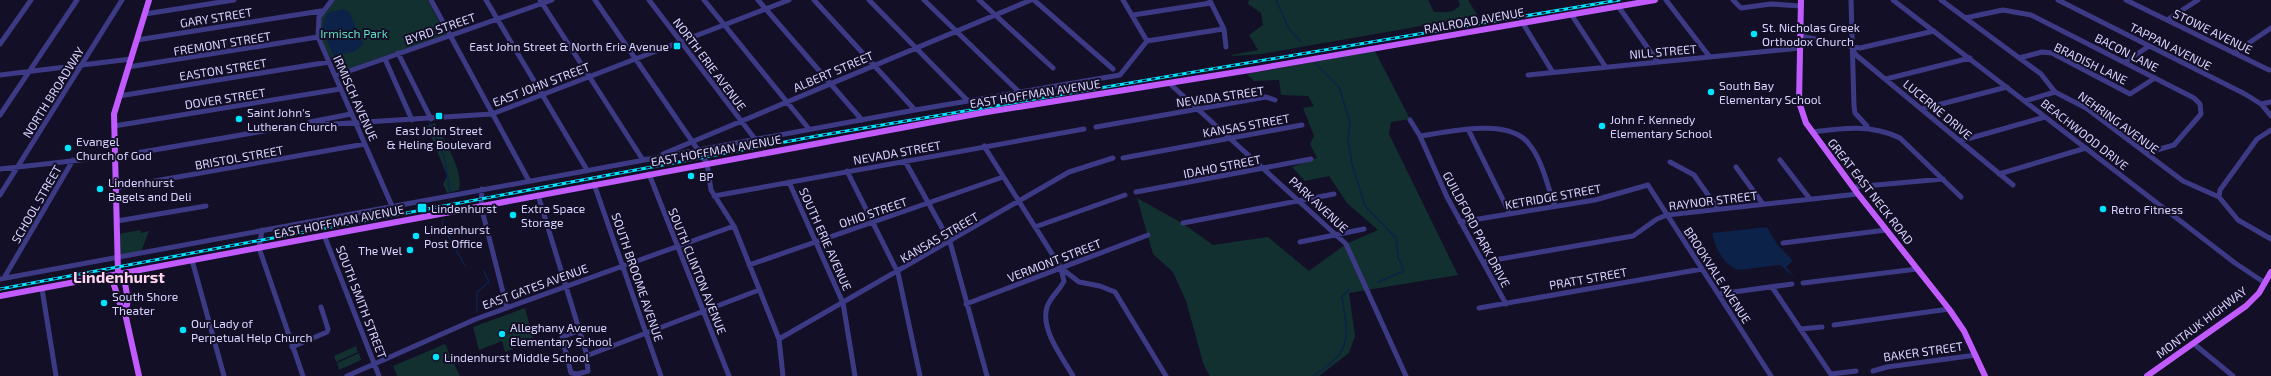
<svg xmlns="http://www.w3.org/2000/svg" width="2271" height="376" viewBox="0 0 2271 376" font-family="'Exo 2',sans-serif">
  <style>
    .green { fill: #12302f }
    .water { fill: #0c2248 }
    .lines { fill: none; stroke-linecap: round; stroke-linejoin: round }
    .stream { stroke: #0c2248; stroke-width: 1.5 }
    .minor { stroke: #3d3a85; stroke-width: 5 }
    .major { stroke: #c25bff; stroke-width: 6 }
    .rail-casing { stroke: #00e5ff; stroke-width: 3 }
    .rail { stroke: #130f26; stroke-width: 1.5; stroke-dasharray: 4.5; stroke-linecap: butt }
    .poi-dot { fill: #00e5ff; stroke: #130f26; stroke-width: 1.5 }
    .labels { text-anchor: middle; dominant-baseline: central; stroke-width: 4; stroke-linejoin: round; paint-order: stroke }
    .street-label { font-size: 12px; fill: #d9d4ff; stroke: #130f26 }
    .poi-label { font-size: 12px; fill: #d9d4ff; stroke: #130f26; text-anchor: start }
    .park-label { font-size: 12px; fill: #5fe0c0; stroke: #130f26 }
    .district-label { font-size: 16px; font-weight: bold; fill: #ffd6f0; stroke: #130f26 }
  </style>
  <rect width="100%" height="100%" fill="#130f26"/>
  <path class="green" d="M335,0H428L446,35L339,72C323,44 306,25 335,0Z
    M1249,0H1428L1434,12C1444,12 1453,14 1460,5L1458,0H1468L1478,16L1261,54L1233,56L1231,55L1258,50L1249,35L1263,25L1261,13L1248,4Z
    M1375,51L1410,119L1391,122L1389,134L1458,275L1349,293L1355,336L1349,353L1319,376H1210L1204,366L1186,301L1173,272L1153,254L1137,198L1182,223L1213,245L1268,237L1309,271L1346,244L1378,230L1347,203L1329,176L1305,181L1292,167L1317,158L1310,144L1314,136L1303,108L1314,106L1308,96L1281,95L1279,80L1254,81L1247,74Z
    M435,123C444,140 464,171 459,190L447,193L443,184L447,176L427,126Z
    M141,230L140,233L149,231L141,252L119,257L118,234Z
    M525,308L533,339L531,342L505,352L502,341L479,350L473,327Z
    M445,344L460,376H397L393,366Z
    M356,346L358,352L336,362L334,356Z
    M359,353L361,360L339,370L337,363Z"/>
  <path class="water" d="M344,9L349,12L363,44L354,52L334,56C328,42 316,25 329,12Z
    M1767,227L1777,244L1793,261L1786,267L1796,279L1780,265L1738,270C1722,263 1716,249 1712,233Z"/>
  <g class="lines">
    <path class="stream" d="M1276,0L1289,29L1301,42
      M1315,63L1339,87L1350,122L1348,140L1352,164L1365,206L1396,238L1398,257L1404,271L1378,282
      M429,122L444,156L450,192
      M443,220L442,225L465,266
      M477,312V292L489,282L484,271
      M1313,376C1352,350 1349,341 1342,297L1349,289"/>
    <path class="minor" d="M332,0L319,17L318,37L392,206
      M431,0L529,181
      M486,0L587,170
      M540,0L643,160L646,159
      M595,0L707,163L711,190L734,226L779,339L783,376
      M649,0L755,139
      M704,0L809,129
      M758,0L862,120
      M814,0L915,110
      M869,0L967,100
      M924,0L1019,92
      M979,0L1053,68
      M1034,0L1113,69
      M1666,0L1709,56
      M1733,0L1741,8L1771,4L1801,6
      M1851,0L1854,106L1855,113L1867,126
      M1893,0L2235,263L2265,283
      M1941,0L2041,74L2055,92L2086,108L2183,181L2219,197L2238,220L2271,239
      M2058,0L2245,94L2261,104L2271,116
      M2126,0L2269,70
      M1210,1L1224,29L1226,47
      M1618,6L1657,61
      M145,14L234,0
      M1571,14L1605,66
      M1133,15L1211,3
      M1965,18L2003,10L2031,15L2194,98L2200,104L2201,114L2174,145L2146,153
      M2167,20L2198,0
      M1522,22L1552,71
      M1800,36L1860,48L1934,31
      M137,40L321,11
      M1147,41L1223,29
      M0,44L31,0
      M1852,48L1856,55L2013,185
      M398,53L431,119
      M2234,53L2271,28
      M2019,58L2042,52L2052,53L2130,94L2155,78
      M385,59L412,120
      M2125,62L2149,46
      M128,67L318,37
      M0,75L131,59
      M1528,75L1800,48
      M335,76L552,0
      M1886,79L1970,58
      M1169,83L1346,244L1406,376
      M119,96L329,62
      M2025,101L2055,92
      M2261,104L2271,102
      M1922,109L2007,87
      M0,115L77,0
      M1410,120L1420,136L1447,197L1506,304
      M310,122L351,114
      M114,126L340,89
      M1096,127L1266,97L1275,100
      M1469,131L1510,214
      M1812,132C1843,128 1871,124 1900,138L1961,197
      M1420,136C1448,132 1509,117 1529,144C1543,161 1547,186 1555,206
      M1960,141L2045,117
      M984,146L1061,268L1079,282L1100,286L1115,292L1166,376
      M663,154L1031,0
      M1123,158L1302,125
      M1780,160L1810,199
      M905,161L950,242L987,376
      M1670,162L1694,175L1718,209
      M1736,167L1763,204
      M0,169L125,155L287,127L492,114L789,0
      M847,171L898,273L920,376
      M649,174L729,376
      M1999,174L2086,148
      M789,182L843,303L855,376
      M594,184L661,376
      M1854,187L1943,179
      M115,188L365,144
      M482,189L481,206L507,308
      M1136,192L1311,159
      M0,195L122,0
      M538,195L586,352L588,371L578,374L571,373L562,337L578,331
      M714,196L1084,129
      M2219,197L2220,190L2257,139L2271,130
      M117,221L206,206
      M1460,222L1595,200L1648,185L1771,376
      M1183,223L1334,194
      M1035,227L1125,195
      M262,230L259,248L303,376
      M324,235L379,376
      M1300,242L1364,229
      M1783,243L1886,230
      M192,260L224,376
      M1483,262L1633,236L1657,219L1667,215L1858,194
      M749,265L1003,177
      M1061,269L1064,281C1060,290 1050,297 1047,307C1040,330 1063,358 1073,376
      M4,278L73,160
      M0,279L915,110L1120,75L1147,41L1123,0
      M1803,283L1917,269
      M1772,287L1832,376
      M42,289L56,376
      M1719,294L1792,284
      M966,304L1148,235
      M1479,308L1702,269
      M1834,325L1949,309
      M1800,329L1822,327
      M779,339L1069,172L1113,158
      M2194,344L2233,376
      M292,347L327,332L328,329L321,307
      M586,356L759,290
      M1873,371L1887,367L1976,355
      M1831,374L1856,371
      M347,376L476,319L734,226"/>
    <path class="major" d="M1801,0L1799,102L1806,123L1858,194L1949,309L1964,331L1985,376
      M118,274L124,278L128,300L125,313L139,376
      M0,296L981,113L1256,69L1655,0
      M125,309L121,307L113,282L118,274L114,114L149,0
      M2147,376L2246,306L2259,293L2271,272"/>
    <defs>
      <path id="rail" d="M0,289L817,136L1619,0"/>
    </defs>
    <use href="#rail" class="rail-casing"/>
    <use href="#rail" class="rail"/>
  </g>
  <g class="poi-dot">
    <circle cx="1754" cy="34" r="4"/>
    <rect x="673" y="42" width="8" height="8" rx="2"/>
    <circle cx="1711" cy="92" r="4"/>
    <rect x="435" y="112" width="8" height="8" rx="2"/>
    <circle cx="239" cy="119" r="4"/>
    <circle cx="1602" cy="126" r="4"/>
    <circle cx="68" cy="148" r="4"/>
    <circle cx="691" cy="176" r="4"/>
    <circle cx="100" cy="189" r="4"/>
    <rect x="417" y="203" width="10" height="10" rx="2"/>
    <circle cx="2103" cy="209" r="4"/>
    <circle cx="513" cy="215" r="4"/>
    <circle cx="416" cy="236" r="4"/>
    <circle cx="410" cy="250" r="4"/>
    <circle cx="104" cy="303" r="4"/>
    <circle cx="183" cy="330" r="4"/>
    <circle cx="502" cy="334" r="4"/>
    <circle cx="436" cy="357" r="4"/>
  </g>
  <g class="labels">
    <g class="street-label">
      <text transform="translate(216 17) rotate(-9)">GARY STREET</text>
      <text transform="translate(1474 20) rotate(-10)">RAILROAD AVENUE</text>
      <text transform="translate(440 28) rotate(-19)">BYRD STREET</text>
      <text transform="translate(2213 31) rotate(26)">STOWE AVENUE</text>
      <text transform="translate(222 43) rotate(-9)">FREMONT STREET</text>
      <text transform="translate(2171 46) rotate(27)">TAPPAN AVENUE</text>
      <text transform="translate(1663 51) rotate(-5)">NILL STREET</text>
      <text transform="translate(2127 52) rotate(27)">BACON LANE</text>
      <text transform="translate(2091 63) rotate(26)">BRADISH LANE</text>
      <text transform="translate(710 64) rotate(53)">NORTH ERIE AVENUE</text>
      <text transform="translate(223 69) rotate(-9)">EASTON STREET</text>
      <text transform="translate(833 71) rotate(-23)">ALBERT STREET</text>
      <text transform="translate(541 84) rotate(-21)">EAST JOHN STREET</text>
      <text transform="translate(53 92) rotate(-58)">NORTH BROADWAY</text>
      <text transform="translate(1035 93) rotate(-9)">EAST HOFFMAN AVENUE</text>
      <text transform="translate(1220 96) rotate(-8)">NEVADA STREET</text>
      <text transform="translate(225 98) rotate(-9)">DOVER STREET</text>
      <text transform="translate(356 98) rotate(66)">IRMISCH AVENUE</text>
      <text transform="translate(1938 109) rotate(40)">LUCERNE DRIVE</text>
      <text transform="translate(2119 122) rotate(36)">NEHRING AVENUE</text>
      <text transform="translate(1246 125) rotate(-10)">KANSAS STREET</text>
      <text transform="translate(2085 134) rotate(38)">BEACHWOOD DRIVE</text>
      <text transform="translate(716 150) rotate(-10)">EAST HOFFMAN AVENUE</text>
      <text transform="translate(897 152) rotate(-10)">NEVADA STREET</text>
      <text transform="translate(239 157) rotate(-10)">BRISTOL STREET</text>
      <text transform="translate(1222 166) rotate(-11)">IDAHO STREET</text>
      <text transform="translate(1871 191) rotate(52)">GREAT EAST NECK ROAD</text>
      <text transform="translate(1553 196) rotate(-10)">KETRIDGE STREET</text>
      <text transform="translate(1713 200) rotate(-7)">RAYNOR STREET</text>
      <text transform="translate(36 204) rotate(-60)">SCHOOL STREET</text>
      <text transform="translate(1319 204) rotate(43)">PARK AVENUE</text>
      <text transform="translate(873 212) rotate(-19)">OHIO STREET</text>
      <text transform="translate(339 221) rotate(-11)">EAST HOFFMAN AVENUE</text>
      <text transform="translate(1477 229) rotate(62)">GUILDFORD PARK DRIVE</text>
      <text transform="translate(939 237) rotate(-30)">KANSAS STREET</text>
      <text transform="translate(826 239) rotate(66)">SOUTH ERIE AVENUE</text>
      <text transform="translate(1054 260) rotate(-21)">VERMONT STREET</text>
      <text transform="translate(698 271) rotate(68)">SOUTH CLINTON AVENUE</text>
      <text transform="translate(1718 275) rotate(57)">BROOKVALE AVENUE</text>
      <text transform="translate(638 277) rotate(71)">SOUTH BROOME AVENUE</text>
      <text transform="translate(1588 278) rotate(-10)">PRATT STREET</text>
      <text transform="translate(535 286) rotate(-20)">EAST GATES AVENUE</text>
      <text transform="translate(362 302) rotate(69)">SOUTH SMITH STREET</text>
      <text transform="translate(2201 322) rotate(-37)">MONTAUK HIGHWAY</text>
      <text transform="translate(1923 351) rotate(-8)">BAKER STREET</text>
    </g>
    <g class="poi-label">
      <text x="1762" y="27">St. Nicholas Greek<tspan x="1762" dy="14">Orthodox Church</tspan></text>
      <text x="669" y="46" text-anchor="end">East John Street &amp; North Erie Avenue</text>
      <text x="1719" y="85">South Bay<tspan x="1719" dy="14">Elementary School</tspan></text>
      <text x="247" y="112">Saint John's<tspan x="247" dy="14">Lutheran Church</tspan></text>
      <text x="1610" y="119">John F. Kennedy<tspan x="1610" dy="14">Elementary School</tspan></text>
      <text x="439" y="130" text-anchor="middle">East John Street<tspan x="439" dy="14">&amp; Heling Boulevard</tspan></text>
      <text x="76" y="141">Evangel<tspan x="76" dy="14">Church of God</tspan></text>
      <text x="699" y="176">BP</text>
      <text x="108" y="182">Lindenhurst<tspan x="108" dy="14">Bagels and Deli</tspan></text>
      <text x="431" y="208">Lindenhurst</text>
      <text x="521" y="208">Extra Space<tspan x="521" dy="14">Storage</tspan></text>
      <text x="2111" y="209">Retro Fitness</text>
      <text x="424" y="229">Lindenhurst<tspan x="424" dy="14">Post Office</tspan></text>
      <text x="402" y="250" text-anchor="end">The Wel</text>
      <text x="112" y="296">South Shore<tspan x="112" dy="14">Theater</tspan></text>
      <text x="191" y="323">Our Lady of<tspan x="191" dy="14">Perpetual Help Church</tspan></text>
      <text x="510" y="327">Alleghany Avenue<tspan x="510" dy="14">Elementary School</tspan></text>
      <text x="444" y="357">Lindenhurst Middle School</text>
    </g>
    <g class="park-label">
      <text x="354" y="33">Irmisch Park</text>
    </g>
    <g class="district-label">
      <text x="119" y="276">Lindenhurst</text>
    </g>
  </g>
</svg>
